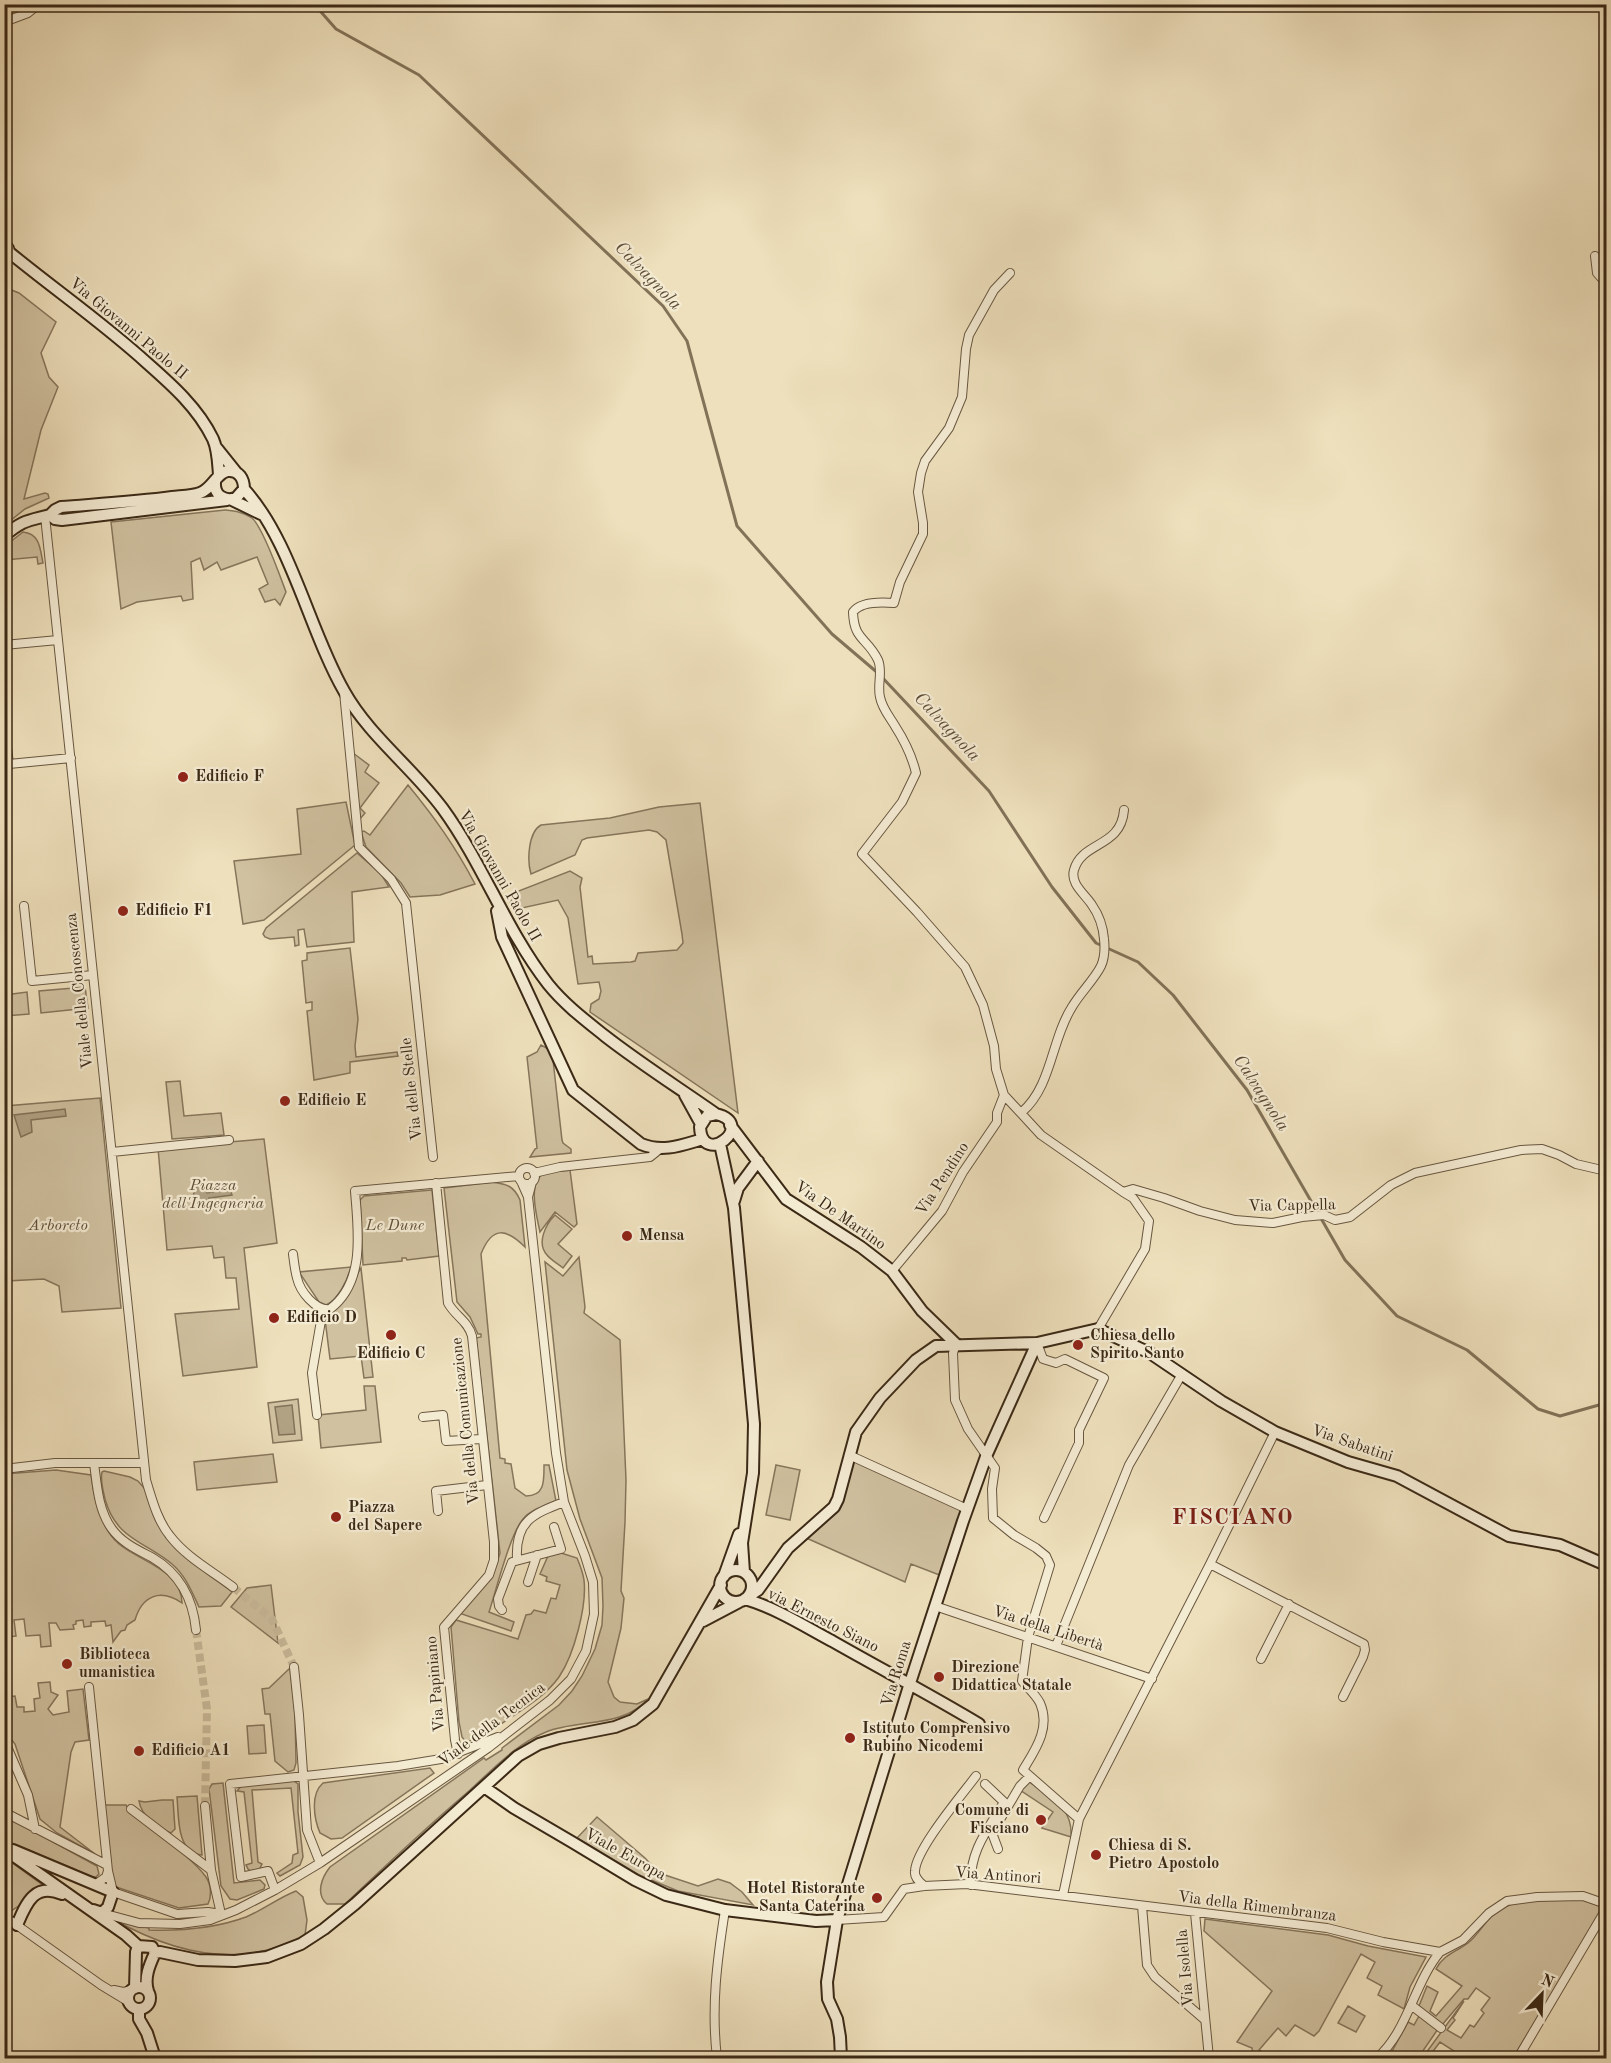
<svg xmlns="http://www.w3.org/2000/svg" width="1611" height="2063" viewBox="0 0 1611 2063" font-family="'Old Standard TT',serif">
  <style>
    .green { fill: #d0c1a0; stroke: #86755b; stroke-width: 1.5 }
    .water { fill: #b1a284; stroke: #827258; stroke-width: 1.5 }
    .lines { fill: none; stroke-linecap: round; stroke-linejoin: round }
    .stream { stroke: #827258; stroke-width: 3 }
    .street-tunnel { stroke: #cabb9b; stroke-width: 8; stroke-dasharray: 8 4; stroke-linecap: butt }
    .street-casing { stroke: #685740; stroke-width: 10 }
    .secondary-casing { stroke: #3b2916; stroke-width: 14 }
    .highway-casing { stroke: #3b2916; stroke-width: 18 }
    .street { stroke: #f4ebd3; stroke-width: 8 }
    .secondary { stroke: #f4ebd3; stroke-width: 10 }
    .highway { stroke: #eee0bc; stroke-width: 15 }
    .poi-dot { fill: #8f2418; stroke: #f4ebd3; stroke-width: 2 }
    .labels { text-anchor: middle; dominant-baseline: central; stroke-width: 4.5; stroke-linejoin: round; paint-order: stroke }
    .street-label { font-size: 16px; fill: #3b2916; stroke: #f4ebd3 }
    .poi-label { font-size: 16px; font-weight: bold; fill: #3b2916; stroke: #f4ebd3; text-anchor: start }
    .park-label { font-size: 16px; font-style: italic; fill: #604f38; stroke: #f4ebd3 }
    .water-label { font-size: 18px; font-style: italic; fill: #5e4d37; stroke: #f4ebd3 }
    .district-label { font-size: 22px; font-weight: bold; letter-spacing: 1.5px; fill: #7a1f14; stroke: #f4ebd3 }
  </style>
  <rect width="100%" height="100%" fill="#eee0bc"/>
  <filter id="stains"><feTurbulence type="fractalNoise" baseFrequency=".00333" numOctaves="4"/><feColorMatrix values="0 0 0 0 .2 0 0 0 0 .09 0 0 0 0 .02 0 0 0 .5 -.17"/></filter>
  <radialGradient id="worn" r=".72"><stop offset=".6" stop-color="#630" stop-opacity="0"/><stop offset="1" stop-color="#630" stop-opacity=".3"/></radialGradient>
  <path class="green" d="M4,287L19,293L56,322L41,353L49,377L58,387L41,430L24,499L45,493L48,494L49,498L25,509L5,525Z
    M225,510C234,511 244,512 252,518C263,527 280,576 286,592L280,605L275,599L265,602L259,589L268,584L257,557L221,570L217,562L204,570L200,558L191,562L193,599L183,601L181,596L137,602L121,609L111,522Z
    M23,532C40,534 40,548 43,563L38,564L37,557L5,560V546Z
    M353,753L369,765L365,772L379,783L360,808L365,813L360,819Z
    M408,785C435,818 455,846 475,884L440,895L410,897L401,883L366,847L361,832L364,831L370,835Z
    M346,802L355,845L264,920L243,924L234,861L301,854L297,809Z
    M700,803L738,1113L590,1012L591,1004L599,999L601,991L599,982L578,984L568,918L558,900L513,910L510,903L516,892L570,871L582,878L580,887L588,957L592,956L593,964L631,962L635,961L638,953L677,950L683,943L682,934L666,840L657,832L649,830L587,838L582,840L575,855L531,874C527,861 528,832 541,825L610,818L659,807Z
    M357,853L381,874L389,887L352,892L354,942L307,947L304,929L298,930L299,945L295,946L294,937L270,939L265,937L263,934L266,928Z
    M350,948L358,1019L355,1046L356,1057L397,1052L398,1056L350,1062V1073L314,1080L307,1011L312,1010V1002L306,1003L302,961L307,960V953Z
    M85,987L88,1008L41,1013L39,991Z
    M27,992L29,1014L5,1016V995Z
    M541,1045L552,1051L562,1140L563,1143L571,1149V1153L530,1157L535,1149L537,1148L527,1057L537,1052Z
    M180,1081L184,1116L221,1113L224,1135L172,1139L166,1082Z
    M100,1098L121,1308L62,1312L59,1286L44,1279L7,1281L9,1304H5V1106Z
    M264,1139L277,1243L244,1248L257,1367L183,1376L175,1314L239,1309L236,1278H226L224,1257L214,1258L212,1246L167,1250L158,1148Z
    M570,1170L577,1224L574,1227L555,1212L540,1232C537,1217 526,1179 546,1173C553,1171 563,1171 570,1170Z
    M492,1182C507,1184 514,1186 520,1200L525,1247C506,1228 492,1226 481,1254L500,1458L505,1459V1463L511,1464L515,1488L526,1496C545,1496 544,1481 544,1465H549L556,1501C545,1506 531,1509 523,1519C510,1534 496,1591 489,1612L514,1622L511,1631L459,1613C478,1593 493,1580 500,1553L476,1338L481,1337V1334H478L470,1317L457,1302L444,1188Z
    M432,1190L439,1256L407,1260L406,1258H402V1261L363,1265L360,1200L364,1196Z
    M555,1215L572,1229L558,1244L572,1256L563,1268C558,1264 551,1260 547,1255C536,1243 546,1224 555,1215Z
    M579,1257L585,1307L584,1313L620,1340L626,1480L625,1522L621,1591L624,1598L621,1628L608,1682L614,1697L620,1702L637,1704L648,1699C623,1728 578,1719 546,1732C516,1744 493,1769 470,1790C427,1827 386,1865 345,1904H327C315,1894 322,1877 330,1867L484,1758L486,1760L502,1750V1748L559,1705L572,1691L582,1676L595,1649L602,1625L603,1606L602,1578L580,1519L567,1470L545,1262L563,1276Z
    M351,1267C348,1279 338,1300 326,1305L319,1302L299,1272Z
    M361,1268L373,1377L364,1378L361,1356L330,1359L325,1319C328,1311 338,1304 344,1297C350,1288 355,1277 361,1268Z
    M364,1386H375L381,1442L321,1448L318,1415L366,1410Z
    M298,1399L302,1440L273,1443L268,1403Z
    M273,1454L277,1482L197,1490L194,1462Z
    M851,1454L965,1505L942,1576L911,1564L905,1582L804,1537L834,1512Z
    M776,1465L800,1470L790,1520L766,1515Z
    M56,1470L91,1475C94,1498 100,1528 119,1544C139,1561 182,1570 182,1603C160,1588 142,1596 135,1620L127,1625L125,1630L121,1631L113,1642L111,1625L106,1626L105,1621L91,1622V1626L84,1627L83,1620L76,1621V1624L73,1625L74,1629L60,1630L56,1623H49L51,1646L41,1647L40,1635L26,1636L24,1619L14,1620L16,1636L5,1637L4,1474Z
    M104,1471L130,1477L138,1481L145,1489L161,1529L232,1592L221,1606L199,1607C192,1592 186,1576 172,1564C144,1541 116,1539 105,1499C103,1490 100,1480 102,1472Z
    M561,1553L577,1558C580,1565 583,1573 584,1580C587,1606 574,1655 559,1677C546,1695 528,1706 510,1718C498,1726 480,1739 466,1742L462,1737L459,1722L451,1627L456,1620L518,1639L526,1615L531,1614L534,1610L546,1613L551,1598L556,1599L560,1585L546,1581L547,1577L540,1574L548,1556Z
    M271,1585L278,1643L231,1607L247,1588Z
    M290,1668L295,1712L296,1763L294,1770L288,1772L275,1761L270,1714H265L262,1689L269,1688Z
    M50,1682L51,1692L58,1695L48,1709L53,1715L69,1712L67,1691L83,1689L89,1740L75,1742L71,1752L60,1827L95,1854L57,1833L40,1819L15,1744L11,1739L5,1737L4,1683L6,1697L15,1696L17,1707H24V1712L35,1711L34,1699L40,1698L38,1683Z
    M264,1725L266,1753L249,1754L247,1726Z
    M430,1768L434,1773L342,1838L331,1839L320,1833C314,1819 310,1794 323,1783Z
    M291,1779L298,1784V1812L303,1857L300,1865L280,1876L277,1873L292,1863L293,1855L298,1853L291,1788L252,1790L258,1862L262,1864L259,1870L254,1873L248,1869L246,1865L252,1863L244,1792L237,1791L243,1784Z
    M1028,1781C1050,1798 1073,1806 1071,1837L1042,1828L1053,1812L1020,1790Z
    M223,1783L234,1883L260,1880L265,1885L264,1889L237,1900L230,1899L221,1886L209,1789L212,1784Z
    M197,1796L202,1855C176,1852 179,1818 177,1797Z
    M162,1800H173L175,1829L171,1833C157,1828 141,1815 139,1801L145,1802Z
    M105,1805H126L131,1813C151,1829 192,1857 206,1877C211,1884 212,1896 208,1904L179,1908L116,1887C109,1873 103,1821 105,1805Z
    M4,1815L97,1866L99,1874L96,1877H93L12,1843L5,1838Z
    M597,1817L645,1858L659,1873L698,1886L718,1879L730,1883L742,1892L753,1905L678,1891L639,1875L577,1838Z
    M4,1857L44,1886L26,1896L20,1905L11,1911L5,1907Z
    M296,1891L303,1897L307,1920L305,1935C241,1971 173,1953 113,1919L149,1928V1930C181,1931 216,1928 246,1917C263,1910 278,1898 296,1891Z
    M1583,1897L1605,1905L1513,2058H1450L1454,2051L1440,2042L1428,2058L1423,2057L1464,2001L1453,2018L1455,2020L1447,2030L1461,2038L1470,2025L1474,2027L1484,2013L1481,2010L1490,1998L1476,1988L1468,1999H1464L1442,2025L1419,2006L1427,1986L1438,1992L1430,2011L1436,2016L1462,1986L1436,1969C1443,1955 1456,1952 1468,1943C1478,1935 1484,1923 1493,1915C1517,1894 1553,1899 1583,1897Z
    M1205,1919L1328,1935L1368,1946L1426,1957L1410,1987L1404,2009L1378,1995L1382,1986L1367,1978L1375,1962L1361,1954L1319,2031L1314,2036L1295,2025L1286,2036L1278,2028L1259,2050L1274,2058H1253L1252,2048L1237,2042L1272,1991L1204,1931Z
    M1348,2006L1365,2016L1356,2032L1338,2023Z
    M1419,2016L1438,2029L1418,2058H1385L1391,2053L1408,2022L1414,2025Z"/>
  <path class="water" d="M65,1109L66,1116L31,1120L32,1132L21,1137L14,1115Z
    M203,1181L207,1193L230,1189L232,1195L209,1198L213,1209L200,1208C190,1200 192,1188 203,1181Z
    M292,1405L295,1434L279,1435L275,1407Z"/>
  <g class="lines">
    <path class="stream" d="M314,4L336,29L419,75L663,306L687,341L737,526L832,634L879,674L989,791L1052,887L1096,943L1138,962L1173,995L1247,1090L1345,1260L1397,1316L1467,1350L1538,1409L1560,1416L1606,1403"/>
    <path class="street-tunnel" d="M233,1587L272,1619L294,1667
      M196,1630L207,1709L205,1806"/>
    <defs>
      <path id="street" d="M4,22L28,13L39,4
        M1595,256L1597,273L1606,283
        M1010,273L994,290L969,335L966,349L962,397L949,428L925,461L921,473L918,492L923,523V534L900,582L894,603C882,602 861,601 853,612C854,641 867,637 878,660C883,671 877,685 880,697C882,708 889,716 895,726C904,740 912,756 916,773L902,802L862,854L917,912L965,967L983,1005L994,1046L996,1069L1004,1095L1041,1135L1123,1192
        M45,516L146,1480C152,1499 157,1520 170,1536C186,1557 212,1571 233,1587
        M4,645L58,640
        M344,692L359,847L391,879L406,903L433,1157
        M4,723L9,764L71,758
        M24,906L32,981L93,975
        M1022,1112C1052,1086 1051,1040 1072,1007C1080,993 1094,980 1101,966C1105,957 1105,948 1104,939C1103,927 1099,915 1092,905C1085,894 1070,884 1074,870C1082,841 1121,848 1124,810
        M112,1152L229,1140
        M519 1176a8 8 0 1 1 16 0a8 8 0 1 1-16 0Z
        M534,1173L560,1167L650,1157L660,1149
        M521,1181L528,1197L532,1182
        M436,1183L448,1303C455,1316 468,1321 472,1336L494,1542V1560L489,1575L444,1627L455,1740L458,1754
        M293,1254C294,1262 295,1271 297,1278C300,1291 315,1311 330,1309C366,1282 358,1230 355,1191L519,1176
        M892,1271L942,1211L963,1172L997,1122V1113L1004,1095
        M1098,1329L1145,1249L1149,1221L1133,1198L1123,1192L1133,1189L1164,1198L1200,1211L1235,1220L1273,1223L1302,1217L1324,1215L1335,1220L1350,1217L1391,1185L1415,1173L1521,1150L1542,1149L1559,1155L1576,1164L1606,1171
        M1037,1343L1043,1359L1056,1363L1065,1359L1104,1378L1079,1430V1443L1044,1518
        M956,1344L953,1353L955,1400L968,1429L995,1468L992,1489L993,1518L1014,1535L1036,1548L1046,1556L1050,1565L1028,1637L1022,1681C1028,1688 1036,1695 1040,1703C1051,1728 1035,1750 1023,1770L1079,1819
        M317,1415L312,1373L323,1309
        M423,1417L443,1415L446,1441L482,1439
        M849,1455L967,1509
        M94,1463C97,1485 98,1510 112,1529C122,1543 138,1550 153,1558C180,1574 193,1599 196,1630
        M4,1469L55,1463H144
        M438,1511L436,1491L487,1485
        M517,1559C515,1521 533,1514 564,1502
        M1210,1564L1364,1644L1365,1650L1363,1657L1343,1697
        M528,1582L537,1555
        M935,1606L1152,1679
        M502,1610L499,1606L498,1599L512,1562L561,1549L554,1527
        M1056,1646L1129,1465L1182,1374
        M1261,1659L1289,1604
        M294,1667L299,1715L307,1830L320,1863
        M89,1687L108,1871
        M8,1749L28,1795L35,1829
        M205,1806L211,1870L221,1914
        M131,1809L211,1870
        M4,1812L107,1865
        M998,1849L992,1833L1020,1786L1029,1777
        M96,1884L106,1877L108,1871L113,1892L177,1914L208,1912L221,1914
        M971,1885C969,1852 988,1829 1004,1802L985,1784
        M924,1886C920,1882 914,1878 915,1871C916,1849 961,1796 976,1776
        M275,1890L268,1871L241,1877L230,1784L398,1766L441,1759L498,1737
        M1063,1895L1079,1819L1210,1564L1275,1432
        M1142,1906L1147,1965L1155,1977L1205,2020
        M102,1913L139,1923L180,1924L210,1920L236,1910L275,1890L320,1863L488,1748L550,1700L571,1679L586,1651L594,1614L593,1582L585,1556L564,1502L556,1453L528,1197
        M1195,1913L1209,2058
        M4,1916L101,1985L129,2002
        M837,1920L884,1917L904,1889L924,1886L967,1884L1327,1928L1383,1942L1440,1952L1463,1940L1489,1913L1507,1901L1537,1897L1583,1896L1606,1904
        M114,1990L123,1992L134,1989
        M1411,2005L1441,2028
        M717,2058C711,2007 717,1961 725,1910
        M1377,2058C1408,2031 1414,1983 1440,1952
        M1518,2058L1606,1909"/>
      <path id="secondary" d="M4,248C51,287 102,322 147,363C172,385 198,408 213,439C218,450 218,463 219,475
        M216,447L236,472
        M244,489C291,540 309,630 344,691C369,736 413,768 443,809C483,864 506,930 548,984C564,1004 585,1020 605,1036C641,1064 679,1088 716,1114C758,1124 702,1169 700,1127L707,1116L716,1114
        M232,500L261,514
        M50,515L55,510L61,507C98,504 135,502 172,497C180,496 192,496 200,493C212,489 217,472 228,471C239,470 244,479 244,489L236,498C224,502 214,495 215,482
        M50,515L55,519L62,520L227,500
        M4,536C23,520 27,521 50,515
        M497,911L502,937L573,1090L641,1144C663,1153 682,1145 703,1139
        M685,1095L701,1124
        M730,1125L786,1199L861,1247L892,1271L922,1311L956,1344
        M720,1144L734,1208L754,1424L753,1473L742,1543L744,1572
        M734,1201L738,1188L758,1161
        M720 1586a16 16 0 1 1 32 0a16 16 0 1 1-32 0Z
        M724,1576L739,1534
        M749,1596L758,1590L788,1548L834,1507L838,1499L856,1432L880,1398L916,1360L936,1346L1037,1343L1098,1329L1150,1353L1221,1401L1275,1432L1348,1462L1397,1476L1509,1536L1560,1545L1606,1565
        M745,1599C776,1608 804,1626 832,1641C881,1669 931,1695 979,1724
        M703,1621L739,1602
        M484,1787L514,1808L572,1842L635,1880L666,1895L725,1910L816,1921L837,1920
        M4,1849L126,1935L138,1946
        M13,1850L113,1892L108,1907L102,1913L93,1910
        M17,1925C26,1904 34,1882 62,1894
        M155,1953L160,1952L198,1960L235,1961L267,1957L301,1944L324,1929L355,1904L518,1756L539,1744L559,1738L615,1727L633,1720L653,1704L721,1585
        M128 1998a11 11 0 1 1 22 0a11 11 0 1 1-22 0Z
        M135,1988L136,1952L138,1946L152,1947L155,1953C149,1966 144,1978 148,1991
        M139,2009V2019L147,2033L155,2058
        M841,2058L840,2037L837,2019L828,1999L827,1982L837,1920L910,1683L963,1521L987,1454L1037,1343"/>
      <path id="highway" d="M4,249H6"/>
    </defs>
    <use href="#street" class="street-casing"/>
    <use href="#secondary" class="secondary-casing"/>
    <use href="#highway" class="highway-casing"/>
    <use href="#street" class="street"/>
    <use href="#secondary" class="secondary"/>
    <use href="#highway" class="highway"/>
  </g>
  <g class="poi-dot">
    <circle cx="183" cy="777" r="6"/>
    <circle cx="123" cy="911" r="6"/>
    <circle cx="285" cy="1101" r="6"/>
    <circle cx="627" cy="1236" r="6"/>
    <circle cx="274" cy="1318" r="6"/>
    <circle cx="391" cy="1335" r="6"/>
    <circle cx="1078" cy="1345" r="6"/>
    <circle cx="336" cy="1517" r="6"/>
    <circle cx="67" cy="1664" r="6"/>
    <circle cx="939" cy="1677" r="6"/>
    <circle cx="850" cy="1738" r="6"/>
    <circle cx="139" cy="1751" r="6"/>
    <circle cx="1041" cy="1820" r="6"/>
    <circle cx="1096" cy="1855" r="6"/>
    <circle cx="877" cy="1898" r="6"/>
  </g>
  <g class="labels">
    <g class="street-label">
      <text transform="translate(128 329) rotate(40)">Via Giovanni Paolo II</text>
      <text transform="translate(499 876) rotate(60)">Via Giovanni Paolo II</text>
      <text transform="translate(80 991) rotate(-96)">Viale della Conoscenza</text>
      <text transform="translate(412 1089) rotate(-96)">Via delle Stelle</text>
      <text transform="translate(943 1179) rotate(-57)">Via Pendino</text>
      <text transform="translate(1292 1206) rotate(-1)">Via Cappella</text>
      <text transform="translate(840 1216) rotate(35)">Via De Martino</text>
      <text transform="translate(466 1421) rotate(-96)">Via della Comunicazione</text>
      <text transform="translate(1352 1444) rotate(19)">Via Sabatini</text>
      <text transform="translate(823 1621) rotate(27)">via Ernesto Siano</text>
      <text transform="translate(1048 1629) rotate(18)">Via della Libertà</text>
      <text transform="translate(897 1674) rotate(-73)">Via Roma</text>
      <text transform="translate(436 1684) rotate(-95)">Via Papiniano</text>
      <text transform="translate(492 1725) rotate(-37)">Viale della Tecnica</text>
      <text transform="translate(625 1855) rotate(29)">Viale Europa</text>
      <text transform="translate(998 1876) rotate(4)">Via Antinori</text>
      <text transform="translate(1257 1907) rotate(7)">Via della Rimembranza</text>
      <text transform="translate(1186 1968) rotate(-95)">Via Isolella</text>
    </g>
    <g class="poi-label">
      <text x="195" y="777">Edificio F</text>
      <text x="135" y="911">Edificio F1</text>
      <text x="297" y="1101">Edificio E</text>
      <text x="639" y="1236">Mensa</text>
      <text x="286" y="1318">Edificio D</text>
      <text x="1090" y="1336">Chiesa dello<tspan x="1090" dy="18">Spirito Santo</tspan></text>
      <text x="391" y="1354" text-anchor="middle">Edificio C</text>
      <text x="348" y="1508">Piazza<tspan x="348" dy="18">del Sapere</tspan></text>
      <text x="79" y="1655">Biblioteca<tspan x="79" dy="18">umanistica</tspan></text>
      <text x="951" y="1668">Direzione<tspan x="951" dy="18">Didattica Statale</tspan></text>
      <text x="862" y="1729">Istituto Comprensivo<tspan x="862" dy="18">Rubino Nicodemi</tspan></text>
      <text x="151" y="1751">Edificio A1</text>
      <text x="1029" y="1811" text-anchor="end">Comune di<tspan x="1029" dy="18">Fisciano</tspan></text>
      <text x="1108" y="1846">Chiesa di S.<tspan x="1108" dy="18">Pietro Apostolo</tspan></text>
      <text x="865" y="1889" text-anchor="end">Hotel Ristorante<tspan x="865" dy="18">Santa Caterina</tspan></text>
    </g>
    <g class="park-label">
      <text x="213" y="1186">Piazza<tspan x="213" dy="18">dell'Ingegneria</tspan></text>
      <text x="58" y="1226">Arboreto</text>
      <text x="395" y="1226">Le Dune</text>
    </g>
    <g class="water-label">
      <text transform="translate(648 276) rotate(46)">Calvagnola</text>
      <text transform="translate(947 727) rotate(47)">Calvagnola</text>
      <text transform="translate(1261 1093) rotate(57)">Calvagnola</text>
    </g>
    <g class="district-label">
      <text x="1233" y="1518">FISCIANO</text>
    </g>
  </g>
  <rect width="1611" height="2063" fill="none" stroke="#eee0bc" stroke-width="24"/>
  <rect x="6" y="6" width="1599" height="2051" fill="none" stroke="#3b2916" stroke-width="3"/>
  <rect x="12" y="12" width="1587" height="2039" fill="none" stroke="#3b2916" stroke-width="1.5"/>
  <g transform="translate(1542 1994) rotate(23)" stroke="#f4ebd3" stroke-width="4.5" paint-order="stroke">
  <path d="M0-4.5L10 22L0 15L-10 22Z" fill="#3b2916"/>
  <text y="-9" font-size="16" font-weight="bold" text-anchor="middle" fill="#3b2916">N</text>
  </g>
  <rect width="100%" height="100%" filter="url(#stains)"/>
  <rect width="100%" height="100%" fill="url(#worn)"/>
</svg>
